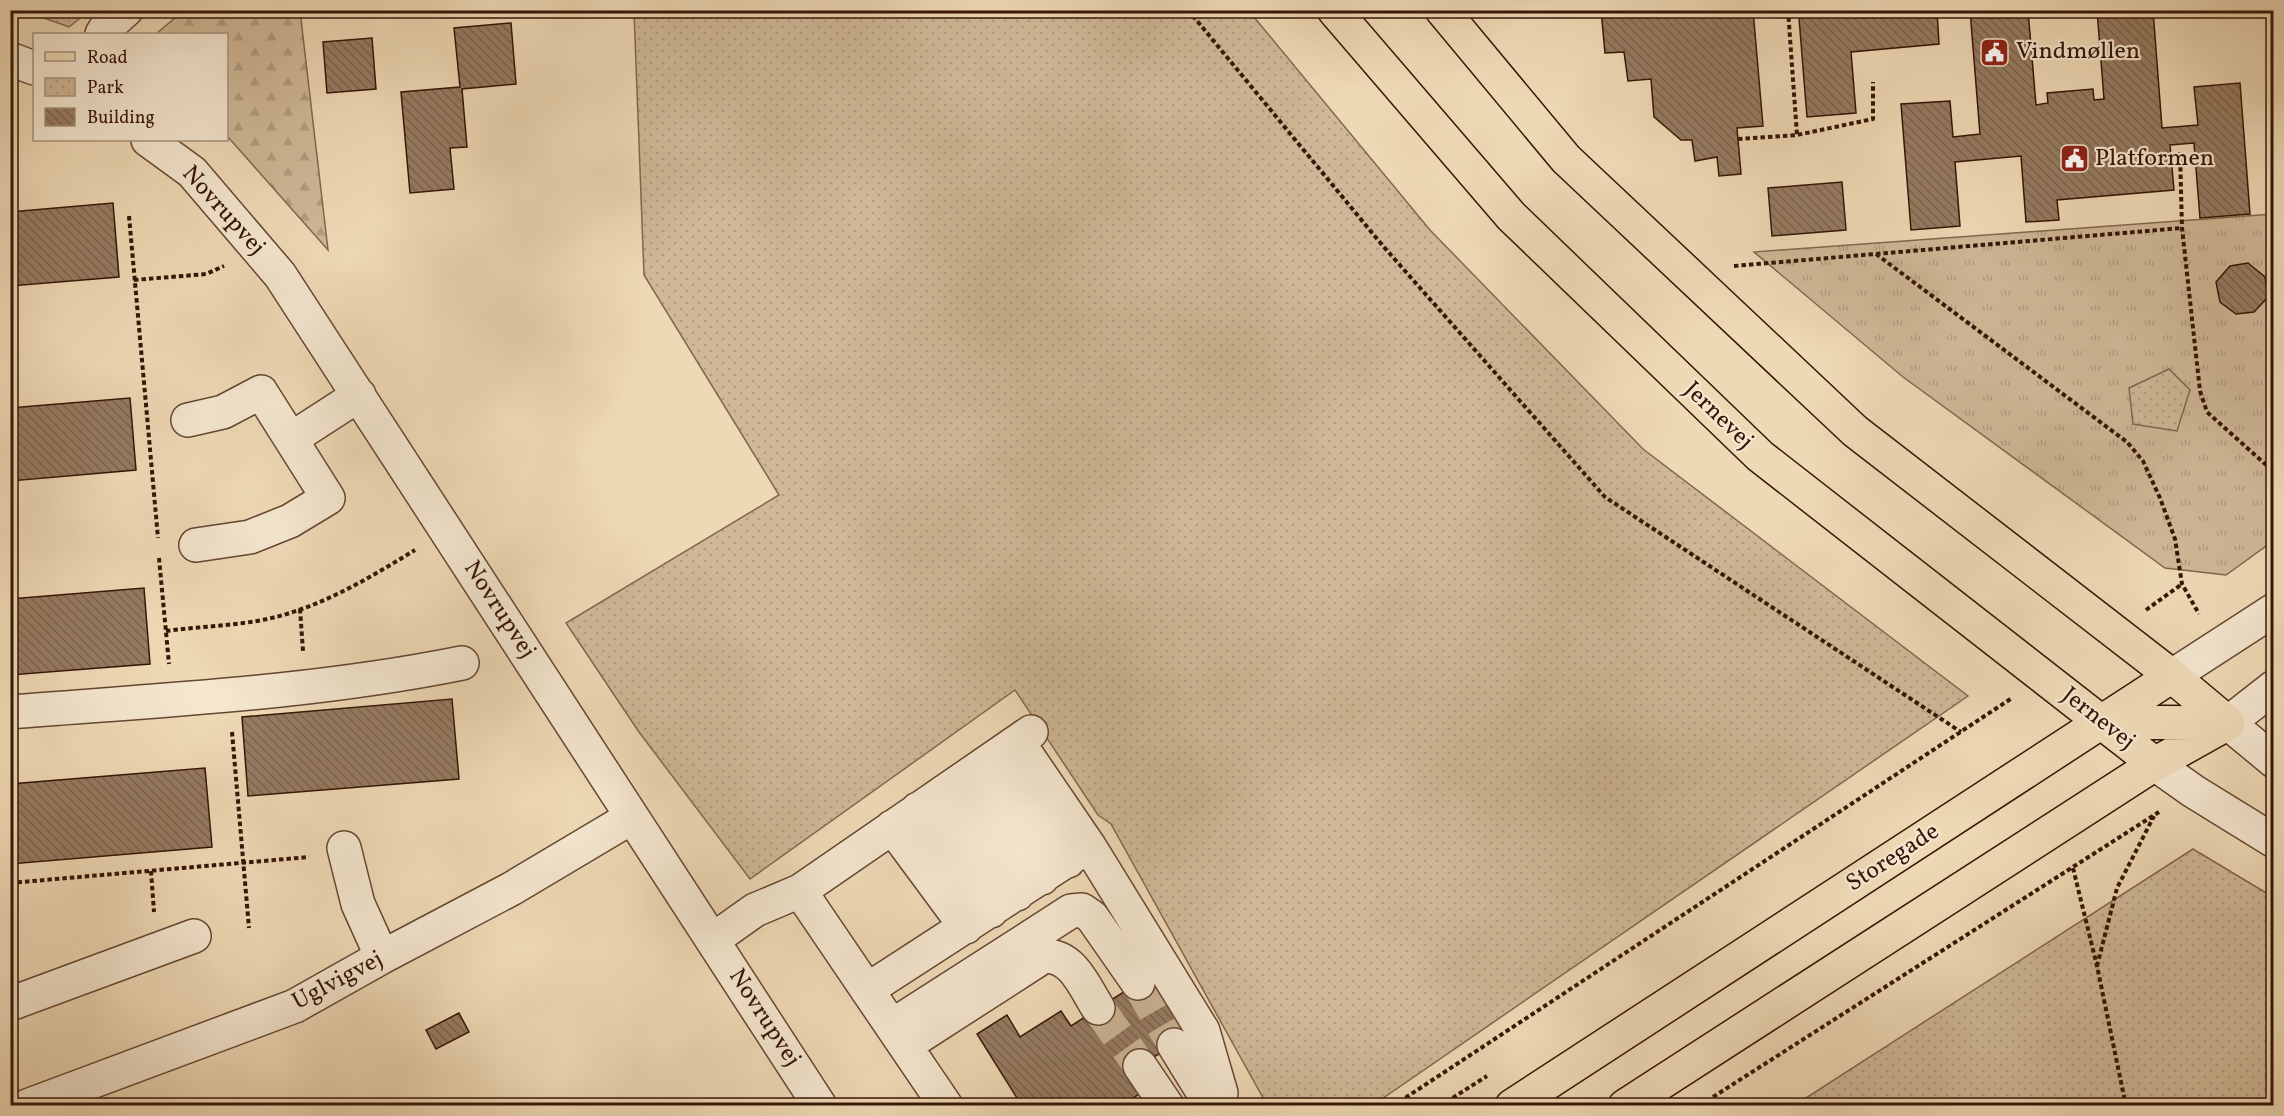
<svg xmlns="http://www.w3.org/2000/svg" width="2284" height="1116" viewBox="0 0 2284 1116" font-family="Vollkorn,serif">
  <style>
    .grass { fill: url(#grass-tufts); stroke: #83664f; stroke-width: 1.5 }
    .forest { fill: url(#forest-firs); stroke: #83664f; stroke-width: 1.5 }
    .park { fill: url(#park-dots); stroke: #83664f; stroke-width: 1.5 }
    .building { fill: url(#building-back-hatch); stroke: #371507; stroke-width: 1.5 }
    .lines { fill: none; stroke-linecap: round; stroke-linejoin: round }
    .minor-tunnel { stroke: #c9b292; stroke-width: 33; stroke-dasharray: 33 16; stroke-linecap: butt }
    .minor-casing { stroke: #654632; stroke-width: 36 }
    .major-casing { stroke: #371507; stroke-width: 36 }
    .path { stroke: #371507; stroke-width: 4; stroke-dasharray: 4.5 3; stroke-linecap: butt }
    .minor { stroke: #f4e6cf; stroke-width: 33 }
    .major { stroke: #eed9b5; stroke-width: 33 }
    .labels { text-anchor: middle; dominant-baseline: central; stroke-width: 4.5; stroke-linejoin: round; paint-order: stroke }
    .poi-label { font-size: 24px; fill: #371507; stroke: #f4e6cf; text-anchor: start }
    .street-label { font-size: 24px; fill: #371507; stroke: #f4e6cf }
  </style>
  <defs>
    <pattern id="grass-tufts" width="24" height="20" patternUnits="userSpaceOnUse" patternTransform="scale(1.5)"><rect width="24" height="20" fill="#cfb897"/><path d="M3 7l-1-3M5 7V3M7 7l1-3M15 17l-1-3M17 17v-4M19 17l1-3" fill="none" stroke="#b29d81"/></pattern>
    <pattern id="forest-firs" width="22" height="20" patternUnits="userSpaceOnUse" patternTransform="scale(1.5)"><rect width="22" height="20" fill="#cfb897"/><path d="M5 1l3.5 6h-7zM16 11l3.5 6h-7z" fill="#b29d81"/></pattern>
    <pattern id="park-dots" width="8" height="8" patternUnits="userSpaceOnUse" patternTransform="scale(1.5)"><rect width="8" height="8" fill="#cfb897"/><path d="M2 2h.1M6 6h.1" fill="none" stroke="#b29d81" stroke-width="1.8" stroke-linecap="round"/></pattern>
    <pattern id="building-back-hatch" width="6" height="6" patternUnits="userSpaceOnUse" patternTransform="scale(1.5)"><rect width="6" height="6" fill="#967b61"/><path d="M-1 5l2 2M0 0l6 6M5-1l2 2" fill="none" stroke="#7b644e"/></pattern>
  </defs>
  <rect width="100%" height="100%" fill="#eed9b5"/>
  <filter id="stains"><feTurbulence type="fractalNoise" baseFrequency=".00333" numOctaves="4"/><feColorMatrix values="0 0 0 0 .2 0 0 0 0 .09 0 0 0 0 .02 0 0 0 .5 -.17"/></filter>
  <radialGradient id="worn" r=".72"><stop offset=".6" stop-color="#630" stop-opacity="0"/><stop offset="1" stop-color="#630" stop-opacity=".3"/></radialGradient>
  <path class="grass" d="M2273,214V541L2226,575L2165,568L1903,377L1754,252Z"/>
  <path class="forest" d="M195,11H300L328,250L227,136L226,34H156L182,12Z"/>
  <path class="park" d="M24,11H89L69,27Z
    M634,11H1249L1430,230L1643,449L1968,696L1373,1105H1267L1111,824L1098,815L1015,690L750,879L639,732L566,623L779,495L644,275Z
    M2169,369L2190,390L2177,431L2133,424L2129,388Z
    M2193,849L2273,897V1105H1795Z"/>
  <path class="building" d="M1601,10H1753L1763,126L1737,128L1741,174L1719,176L1717,157L1695,161L1692,140H1681L1654,117L1651,79L1628,81L1624,52L1605,53Z
    M1812,10H1937L1939,44L1851,52L1856,113L1807,117L1799,18L1813,17Z
    M1970,10H2028L2036,105L2048,103L2047,93L2093,89L2094,100L2104,99L2097,10H2153L2162,128L2198,125L2194,87L2240,83L2250,214L2200,218L2194,143L2170,145L2174,190L2057,200L2059,220L2026,222L2021,156L1955,162L1960,226L1911,230L1901,104L1950,101L1953,137L1980,134Z
    M511,23L516,84L462,89L467,147L450,148L454,189L410,193L401,92L460,87L454,28Z
    M372,38L376,89L327,93L323,42Z
    M1842,182L1846,230L1772,236L1768,188Z
    M113,203L119,277L10,286V212Z
    M2248,263L2265,277L2268,297L2254,312L2236,314L2220,302L2216,282L2230,266Z
    M130,398L136,470L10,481V408Z
    M144,588L150,664L10,675V599Z
    M452,699L459,779L248,796L242,717Z
    M205,768L212,847L10,864V784Z
    M1156,971L1195,1031L1127,1074L1139,1094L1122,1106H1022L977,1034L1007,1015L1020,1037L1061,1011L1071,1026Z
    M459,1013L469,1032L436,1049L426,1030Z
    M1155,1090L1165,1106H1130Z"/>
  <g class="lines">
    <path class="minor-tunnel" d="M1138,983L1174,1045
      M1098,1008L1140,1066"/>
    <defs>
      <path id="minor" d="M102,34L105,29L126,10
        M10,59L34,68
        M148,140L192,172L280,275L820,1106
        M188,420L223,412L261,392L328,498L290,521L250,537L196,545
        M291,439L359,395
        M2172,676L2274,610
        M2274,687L2228,723L2274,761
        M10,712C161,700 313,693 462,663
        M1018,742L1089,846L1203,1031L1221,1093
        M995,757L1068,861
        M2155,764L2193,791L2274,841
        M969,775L1042,878
        M945,791L1017,894
        M918,809L991,911
        M892,827L966,927
        M344,848L358,904L382,957
        M800,891L1031,732
        M714,939L755,910L800,891L946,1106
        M867,990L1089,846
        M10,1004L194,936
        M892,1026L1071,911L1082,910L1092,917L1138,983
        M906,1045L1044,956C1073,955 1084,986 1098,1008
        M1174,1045L1208,1100
        M1140,1066L1167,1106
        M27,1106L295,1006L382,957L511,889L632,817"/>
      <path id="major" d="M1334,10L1511,216L1760,456L2155,764
        M1442,10L1566,159L1855,431L2172,676L2228,723
        M2102,722L2226,723
        M1512,1106L2172,676
        M1625,1106L2155,764L2228,723"/>
    </defs>
    <use href="#minor" class="minor-casing"/>
    <use href="#major" class="major-casing"/>
    <path class="path" d="M1188,10L1383,246L1605,497L1961,732
      M1788,10L1797,135
      M1738,139L1797,135L1873,119V82
      M2180,152L2182,228L2200,391L2207,412L2274,472
      M129,216L158,538
      M1876,254L2127,442L2143,461L2160,498L2175,539L2182,584L2199,614
      M1734,266L2182,228
      M134,280L206,274L224,266
      M159,558L169,664
      M300,609L303,651
      M2146,610L2182,584
      M166,631C196,627 227,626 257,621C315,611 366,580 415,550
      M232,732L249,928
      M2073,868L2097,966L2126,1106
      M151,871L154,912
      M10,883L309,857
      M2097,966L2117,888L2154,816
      M1713,1097L2159,812
      M1393,1106L2012,698
      M1440,1106L1487,1076"/>
    <use href="#minor" class="minor"/>
    <use href="#major" class="major"/>
  </g>
  <defs>
    <symbol id="civic-square" viewBox="-11 -11 22 22"><rect x="-9" y="-9" width="18" height="18" rx="4" fill="#8f2418" stroke="#f4e6cf"/><path d="M-.6-6.5H3V-4.5H.6V-3L4-1V1h2V6H-6V1h2V-1L-.6-3ZM-1.2 2.5V6h2.4V2.5Z" fill="#fff"/></symbol>
  </defs>
  <g fill-rule="evenodd">
    <use href="#civic-square" x="1978" y="36" width="33" height="33"/>
    <use href="#civic-square" x="2058" y="142" width="33" height="33"/>
  </g>
  <g class="labels">
    <g class="poi-label">
      <text x="2016" y="52">Vindmøllen</text>
      <text x="2095" y="159">Platformen</text>
    </g>
    <g class="street-label">
      <text transform="translate(223 211) rotate(48)">Novrupvej</text>
      <text transform="translate(1718 416) rotate(44)">Jernevej</text>
      <text transform="translate(499 610) rotate(57)">Novrupvej</text>
      <text transform="translate(2098 719) rotate(38)">Jernevej</text>
      <text transform="translate(1893 858) rotate(-33)">Storegade</text>
      <text transform="translate(338 981) rotate(-28)">Uglvigvej</text>
      <text transform="translate(764 1018) rotate(57)">Novrupvej</text>
    </g>
  </g>
  <rect width="2284" height="1116" fill="none" stroke="#eed9b5" stroke-width="36"/>
  <rect x="12" y="12" width="2260" height="1092" fill="none" stroke="#371507" stroke-width="3"/>
  <rect x="18" y="18" width="2248" height="1080" fill="none" stroke="#371507" stroke-width="1.5"/>
  <rect x="33" y="33" width="195" height="108" fill="#f4e6cf" stroke="#a8927f" stroke-width="1.5"/>
  <rect x="45" y="52" width="30" height="9" fill="#eed9b5" stroke="#a8927f" stroke-width="1.5"/>
  <text x="87" y="63" font-size="18" fill="#371507">Road</text>
  <rect x="45" y="78" width="30" height="18" fill="url(#park-dots)" stroke="#a8927f" stroke-width="1.5"/>
  <text x="87" y="93" font-size="18" fill="#371507">Park</text>
  <rect x="45" y="108" width="30" height="18" fill="url(#building-back-hatch)" stroke="#a8927f" stroke-width="1.5"/>
  <text x="87" y="123" font-size="18" fill="#371507">Building</text>
  <rect width="100%" height="100%" filter="url(#stains)"/>
  <rect width="100%" height="100%" fill="url(#worn)"/>
</svg>
